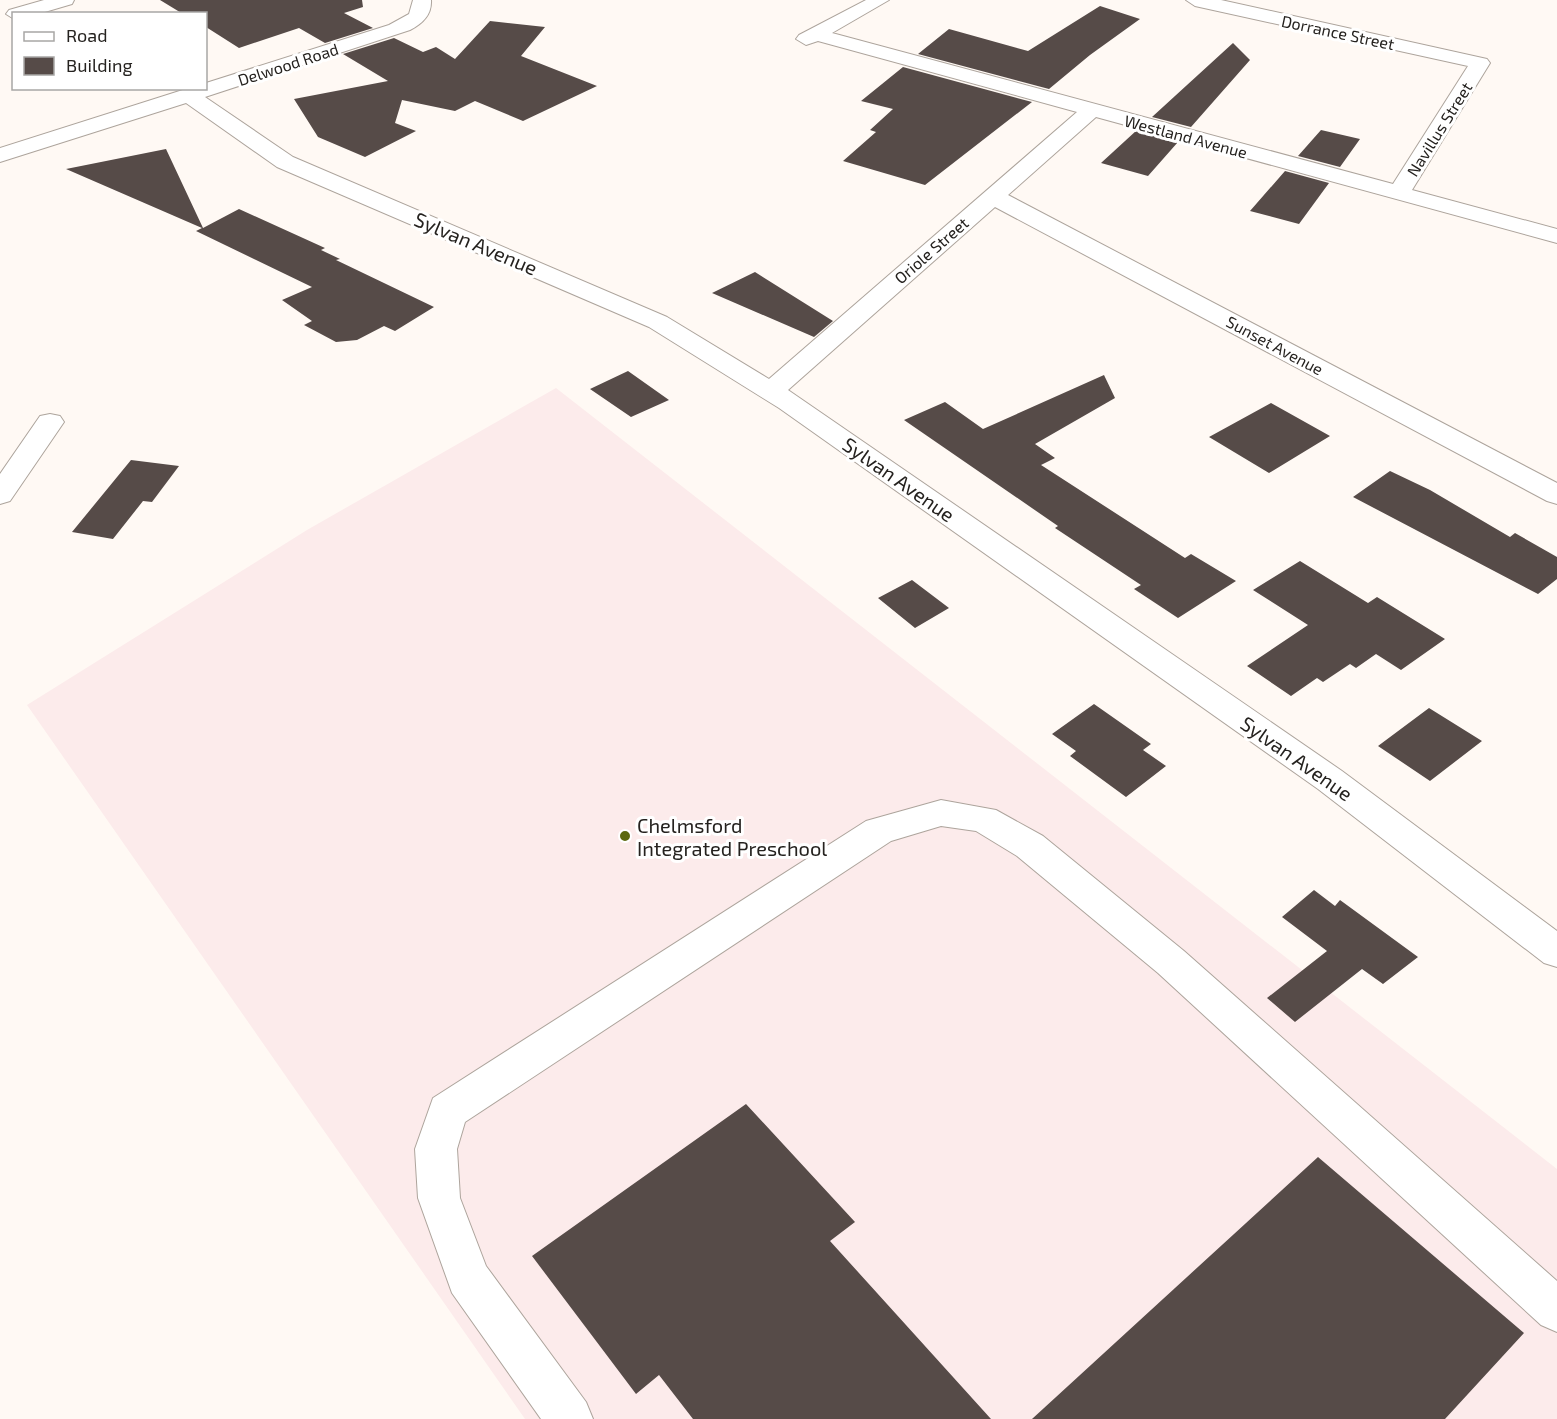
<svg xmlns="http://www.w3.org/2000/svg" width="1557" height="1419" viewBox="0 0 1557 1419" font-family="'Exo 2',sans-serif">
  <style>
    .education { fill: #fcebeb }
    .building { fill: #564b48 }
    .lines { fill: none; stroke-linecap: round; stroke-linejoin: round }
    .minor-casing { stroke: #ada49c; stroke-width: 2 }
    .minor { fill: #fff; fill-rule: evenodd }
    .poi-dot { fill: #5b680f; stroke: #fff; stroke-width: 2 }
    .labels { text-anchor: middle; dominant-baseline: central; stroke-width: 6; stroke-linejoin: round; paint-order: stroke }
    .far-street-label { font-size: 16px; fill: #25221f; stroke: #fff }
    .street-label { font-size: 20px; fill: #25221f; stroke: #fff }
    .poi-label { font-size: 20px; fill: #25221f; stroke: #fff; text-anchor: start }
  </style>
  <rect width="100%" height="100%" fill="#fff9f4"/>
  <path class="education" d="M556,388L1557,1169V1419H525L27,705L307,530Z"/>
  <path class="building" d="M160,0H362L363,7L344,13L373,28L325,43L299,28L239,48L206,27V14H183Z
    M1100,6L1140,19L1090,55L1049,89L918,54L949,29L1028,51Z
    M490,21L545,27L521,56L597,86L523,121L475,101L455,111L402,100L395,123L416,131L365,157L318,137L294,99L388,81L343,54L394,38L423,52L436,47L455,59Z
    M1233,43L1250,60L1191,127L1152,117Z
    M903,67L1032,102L925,185L843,161L876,132L870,130L893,109L861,101Z
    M1137,130L1178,142L1148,176L1101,163Z
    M1321,130L1360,139L1340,167L1298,156Z
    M166,149L203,228L239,209L325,248L321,250L340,259L336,260L434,307L395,331L384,326L357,340L336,342L304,325L312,321L282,300L312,287L196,231L202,228L66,169Z
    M1285,171L1329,183L1299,224L1250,211Z
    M755,272L833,321L814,337L712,293Z
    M628,371L669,400L631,417L590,389Z
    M1104,375L1115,398L1035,444L1055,458L1041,465L1185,558L1191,554L1236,581L1178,618L1134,589L1141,585L1055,528L1058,526L904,420L945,402L983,429Z
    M1271,403L1330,436L1269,473L1209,437Z
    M131,460L179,466L152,502L143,501L113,539L72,532Z
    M1390,471L1430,490L1510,537L1515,533L1557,557V579L1538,594L1353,497Z
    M1300,561L1368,603L1377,597L1445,639L1401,670L1376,654L1356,668L1350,664L1323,682L1317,678L1291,696L1247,666L1308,625L1253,590Z
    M912,580L949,608L915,628L878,598Z
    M1094,704L1151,744L1143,750L1166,766L1126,797L1070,756L1076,751L1052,734Z
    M1429,708L1482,741L1430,781L1378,746Z
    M1314,890L1335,906L1340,900L1418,957L1383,984L1362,969L1295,1022L1267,998L1327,951L1282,917Z
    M746,1104L855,1222L830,1241L991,1419H693L659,1375L636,1394L532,1256Z
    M1318,1157L1524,1333L1445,1419H1032Z"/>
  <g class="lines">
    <defs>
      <path id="minor" d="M44,0H74L72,4L38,14H14V19L6,14L9,10Z
        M413,0H431C432,15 422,24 410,30L205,97L293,157L667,317L769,379L1077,112L818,41L806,45L796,39L799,35L866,0H889L832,33L1393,184L1468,66L1195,6L1186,0H1221L1487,59L1490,63L1412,190L1557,229V243L1096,117L1008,195L1557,483V504L1547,501L995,207L788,390L1342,771L1557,931V967L1544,963L1318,789L779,408L649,327L277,167L186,103L0,162V148L189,88H206V83L389,25L409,14Z
        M50,414L60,416L64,422L10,501L0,504V474L40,416Z
        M941,800L996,810L1043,836L1184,951L1557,1281V1332L1541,1325L1158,973L1017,856L976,831L941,826L891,841L465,1122L457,1149L460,1198L486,1266L586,1402L593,1419H541L452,1293L418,1198L415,1149L433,1098L866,821Z"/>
    </defs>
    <use href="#minor" class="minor-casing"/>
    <use href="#minor" class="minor"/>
  </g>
  <circle class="poi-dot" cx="625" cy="836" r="6"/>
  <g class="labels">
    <g class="far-street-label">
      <text transform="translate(1338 32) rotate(12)">Dorrance Street</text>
      <text transform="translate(288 64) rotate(-18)">Delwood Road</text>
      <text transform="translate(1439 129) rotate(-58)">Navillus Street</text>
      <text transform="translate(1186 136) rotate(15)">Westland Avenue</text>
      <text transform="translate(931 250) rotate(-41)">Oriole Street</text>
      <text transform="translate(1275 345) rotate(28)">Sunset Avenue</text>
    </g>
    <g class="street-label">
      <text transform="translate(476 243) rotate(23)">Sylvan Avenue</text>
      <text transform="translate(899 479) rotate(35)">Sylvan Avenue</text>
      <text transform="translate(1297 758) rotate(35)">Sylvan Avenue</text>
    </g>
    <g class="poi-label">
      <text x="637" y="825">Chelmsford<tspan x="637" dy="23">Integrated Preschool</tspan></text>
    </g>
  </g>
  <rect x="12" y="12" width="195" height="78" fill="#ffffff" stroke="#a8a7a5" stroke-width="1.5"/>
  <rect x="24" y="32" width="30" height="9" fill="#ffffff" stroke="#a8a7a5" stroke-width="1.5"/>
  <text x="66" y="42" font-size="18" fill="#25221f">Road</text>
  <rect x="24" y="57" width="30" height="18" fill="#564b48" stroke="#a8a7a5" stroke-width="1.5"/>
  <text x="66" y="72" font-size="18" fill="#25221f">Building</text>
</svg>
